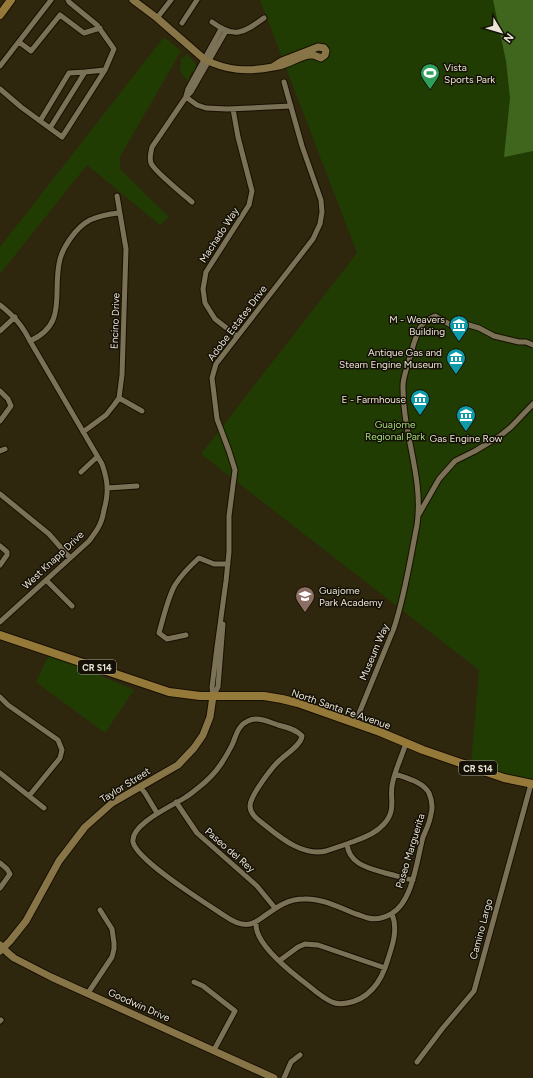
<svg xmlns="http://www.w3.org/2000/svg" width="533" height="1078" viewBox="0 0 533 1078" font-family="Figtree,sans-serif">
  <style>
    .green { fill: #203c02 }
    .forest { fill: #40661e }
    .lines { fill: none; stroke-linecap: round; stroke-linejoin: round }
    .street-casing { stroke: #170f00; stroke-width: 7 }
    .secondary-casing { stroke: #170f00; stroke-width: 9 }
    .primary-casing { stroke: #170f00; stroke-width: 10 }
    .street { stroke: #7b7157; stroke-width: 5 }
    .secondary { stroke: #887547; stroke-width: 7 }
    .primary { stroke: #957938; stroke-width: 8 }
    .labels { text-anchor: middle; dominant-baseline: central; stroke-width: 3; stroke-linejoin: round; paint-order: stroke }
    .shield { fill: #141006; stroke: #a9a497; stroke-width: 1 }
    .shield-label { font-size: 9px; font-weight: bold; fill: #e9e4d5 }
    .poi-label { font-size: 10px; fill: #e9e4d5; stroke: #141006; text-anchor: end }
    .street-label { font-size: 10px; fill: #e9e4d5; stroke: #141006 }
    .park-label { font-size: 10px; fill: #a5dc7b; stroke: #141006 }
  </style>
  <rect width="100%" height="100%" fill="#2f260e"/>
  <path class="green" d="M260,0H533V783L471,764L479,670L201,454L357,253Z
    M164,37L181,51L120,157V169L169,217L160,225L87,165L0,274V247Z
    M187,54C191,60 198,62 196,70L191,73L188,82C184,74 176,72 182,63L180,61L182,57L183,58Z
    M49,654L134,690L105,733L36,682Z"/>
  <path class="forest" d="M493,0H533V151L504,157L510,98L506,61Z"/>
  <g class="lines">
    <defs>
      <path id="street" d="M157,18L171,0
        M212,22C235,39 243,33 264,18
        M182,23L197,0
        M19,42L31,51L60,15L84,33L100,28
        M0,66L51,0
        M0,89L21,107L62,137L66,131L105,70L114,49L97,25L69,2L68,0
        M186,96L188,89L221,29
        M186,97L197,105L206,108L227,109L291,106
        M233,109L238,137L252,191L249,205L206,272L203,289L205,303L215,319L237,336
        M40,121L69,73L85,72
        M50,128L85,72L105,70
        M192,202C184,195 153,170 151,163C149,158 151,152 152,147L186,97L191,92L226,31
        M0,305C14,316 22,325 30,341L102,464C108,481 109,492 104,510C103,516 101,523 98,528C95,533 92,537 89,541L0,622
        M0,331L15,317
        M30,341C67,324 53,296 59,264C61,249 76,227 90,220C99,216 109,214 119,213
        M0,391L8,399L11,406L0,421
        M119,398L142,411
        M83,432L106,415L114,405L119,398L122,375L126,249L117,196
        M0,451L5,449
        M81,472L97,457
        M107,488L137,486
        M0,494L49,534L70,558
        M419,514L439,479L455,461L475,451L500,436L511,427L533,404
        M0,546L7,552V555L0,565
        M46,580L72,606
        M186,635L167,639L159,633C163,619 168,597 175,585C182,574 190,566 199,558L214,564H228
        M213,696L212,687L217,647L226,581L229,552V516L235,470L229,451L217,419L212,378L216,364L313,239L320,224L322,212L321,200L302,146L284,82
        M213,696L218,687L223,624
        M0,697L8,705L58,740L62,750L60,758L29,796
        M355,723L394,628C405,595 410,560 417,525C424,477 402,432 403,385C403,376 411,356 413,346C418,331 420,322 435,316L451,325L462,323L479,328L494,336L519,342H526L533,345
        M0,773L44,808
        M395,774C406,778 423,782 429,793C432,800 433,807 431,814C430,822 426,830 423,837C417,859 413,902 391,914C384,918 376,920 368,918C364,917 360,915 356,914C340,908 322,898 304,899C287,899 277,907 263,917C259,920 255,923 250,924C241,926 232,921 225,916C207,904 137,861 133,842C130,824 174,805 186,797C191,794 194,791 198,788C207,781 215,773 221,764C225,758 229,751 232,745C236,736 238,725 248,721C258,716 269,722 278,725C286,727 296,729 302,736C301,745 286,754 280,760C272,767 250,796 250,806C250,815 260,821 266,826C283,840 304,856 326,851C335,848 344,845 352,842C365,837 375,834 384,824C398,808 388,797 393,781C396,768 402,756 406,743
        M140,787L145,793L157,813
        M176,802L197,833L257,886L275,908
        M347,844C349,864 368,868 385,873C394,875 403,878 413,880
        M0,863L7,869L10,874L0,888
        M256,922C256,925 256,928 257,931C262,948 286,968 300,979C310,986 320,997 332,1002C336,1004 342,1004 347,1003C370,999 382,980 388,959C393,944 398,929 392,914
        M279,961L298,947L305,944L318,945L385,968
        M194,982L203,986L235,1011L214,1050
        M88,993L112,957L114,949V943L112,929L100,910
        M0,1021L1,1020
        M417,1062L442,1029L474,991L531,784
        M284,1078L291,1062L300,1055"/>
      <path id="secondary" d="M133,0L157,18L204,59C227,71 248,72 273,67C277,66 282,66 285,64C293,62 303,54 312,55C315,55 318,57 321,58L325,55L326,51L324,48L318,47L282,61L274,66
        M0,945L8,953L14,958L51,977L274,1078
        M0,951L10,941L26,921L59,861L85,827L112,803L178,765L194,748L203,735L210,717L213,696"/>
      <path id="primary" d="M0,15L11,0
        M0,635L169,692L200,696H264L282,699L298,703L380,732L423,750L504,778L533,784"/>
    </defs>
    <use href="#street" class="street-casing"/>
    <use href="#secondary" class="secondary-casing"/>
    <use href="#primary" class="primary-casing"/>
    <use href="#street" class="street"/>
    <use href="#secondary" class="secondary"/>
    <use href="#primary" class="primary"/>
  </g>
  <defs>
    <symbol id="stadium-pin" viewBox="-11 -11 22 30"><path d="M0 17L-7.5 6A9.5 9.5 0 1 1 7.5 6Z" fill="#2e9e5b" stroke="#141006"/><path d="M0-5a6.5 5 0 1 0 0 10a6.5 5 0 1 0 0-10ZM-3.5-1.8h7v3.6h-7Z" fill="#fff"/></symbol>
    <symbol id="museum-pin" viewBox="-11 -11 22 30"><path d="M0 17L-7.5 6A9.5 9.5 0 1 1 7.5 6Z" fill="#0f9aa8" stroke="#141006"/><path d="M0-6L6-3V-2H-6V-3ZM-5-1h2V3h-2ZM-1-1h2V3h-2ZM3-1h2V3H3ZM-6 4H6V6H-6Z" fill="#fff"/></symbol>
    <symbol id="school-pin" viewBox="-11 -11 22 30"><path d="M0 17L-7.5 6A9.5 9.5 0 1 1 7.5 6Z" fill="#8d6e63" stroke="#141006"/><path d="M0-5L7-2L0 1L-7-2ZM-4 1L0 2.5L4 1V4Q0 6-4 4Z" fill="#fff"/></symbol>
  </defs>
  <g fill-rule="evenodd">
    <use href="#stadium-pin" x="419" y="62" width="22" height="30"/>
    <use href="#museum-pin" x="448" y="314" width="22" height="30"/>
    <use href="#museum-pin" x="445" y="347" width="22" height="30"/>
    <use href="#museum-pin" x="409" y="388" width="22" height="30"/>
    <use href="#museum-pin" x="455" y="404" width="22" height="30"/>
    <use href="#school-pin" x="294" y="585" width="22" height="30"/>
  </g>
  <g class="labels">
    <g class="shield">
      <rect x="78" y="660" width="38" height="14" rx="3"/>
      <rect x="459" y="761" width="38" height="14" rx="3"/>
    </g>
    <g class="shield-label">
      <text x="97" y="667">CR S14</text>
      <text x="478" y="768">CR S14</text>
    </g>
    <g class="poi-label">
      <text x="444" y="67" text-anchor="start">Vista<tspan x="444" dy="12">Sports Park</tspan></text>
      <text x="445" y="319">M - Weavers<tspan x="445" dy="12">Building</tspan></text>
      <text x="442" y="352">Antique Gas and<tspan x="442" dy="12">Steam Engine Museum</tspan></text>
      <text x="406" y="399">E - Farmhouse</text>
      <text x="466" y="438" text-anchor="middle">Gas Engine Row</text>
      <text x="319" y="590" text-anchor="start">Guajome<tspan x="319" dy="12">Park Academy</tspan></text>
    </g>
    <g class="street-label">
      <text transform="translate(219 235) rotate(-57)">Machado Way</text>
      <text transform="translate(115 321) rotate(-88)">Encino Drive</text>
      <text transform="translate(237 323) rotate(-53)">Adobe Estates Drive</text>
      <text transform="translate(53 560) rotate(-43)">West Knapp Drive</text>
      <text transform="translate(374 652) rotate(-67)">Museum Way</text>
      <text transform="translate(341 709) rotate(19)">North Santa Fe Avenue</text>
      <text transform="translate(125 785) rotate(-32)">Taylor Street</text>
      <text transform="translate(230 850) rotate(41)">Paseo del Rey</text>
      <text transform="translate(410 851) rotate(-73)">Paseo Marguerita</text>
      <text transform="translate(481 929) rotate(-75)">Camino Largo</text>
      <text transform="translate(139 1005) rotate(24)">Goodwin Drive</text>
    </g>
    <g class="park-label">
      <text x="395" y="424">Guajome<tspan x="395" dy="12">Regional Park</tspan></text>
    </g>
  </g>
  <g transform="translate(501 32) rotate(128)" stroke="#141006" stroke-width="3" paint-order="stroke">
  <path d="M0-3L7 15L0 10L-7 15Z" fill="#e9e4d5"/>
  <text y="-6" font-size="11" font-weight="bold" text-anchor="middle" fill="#e9e4d5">N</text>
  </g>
</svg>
